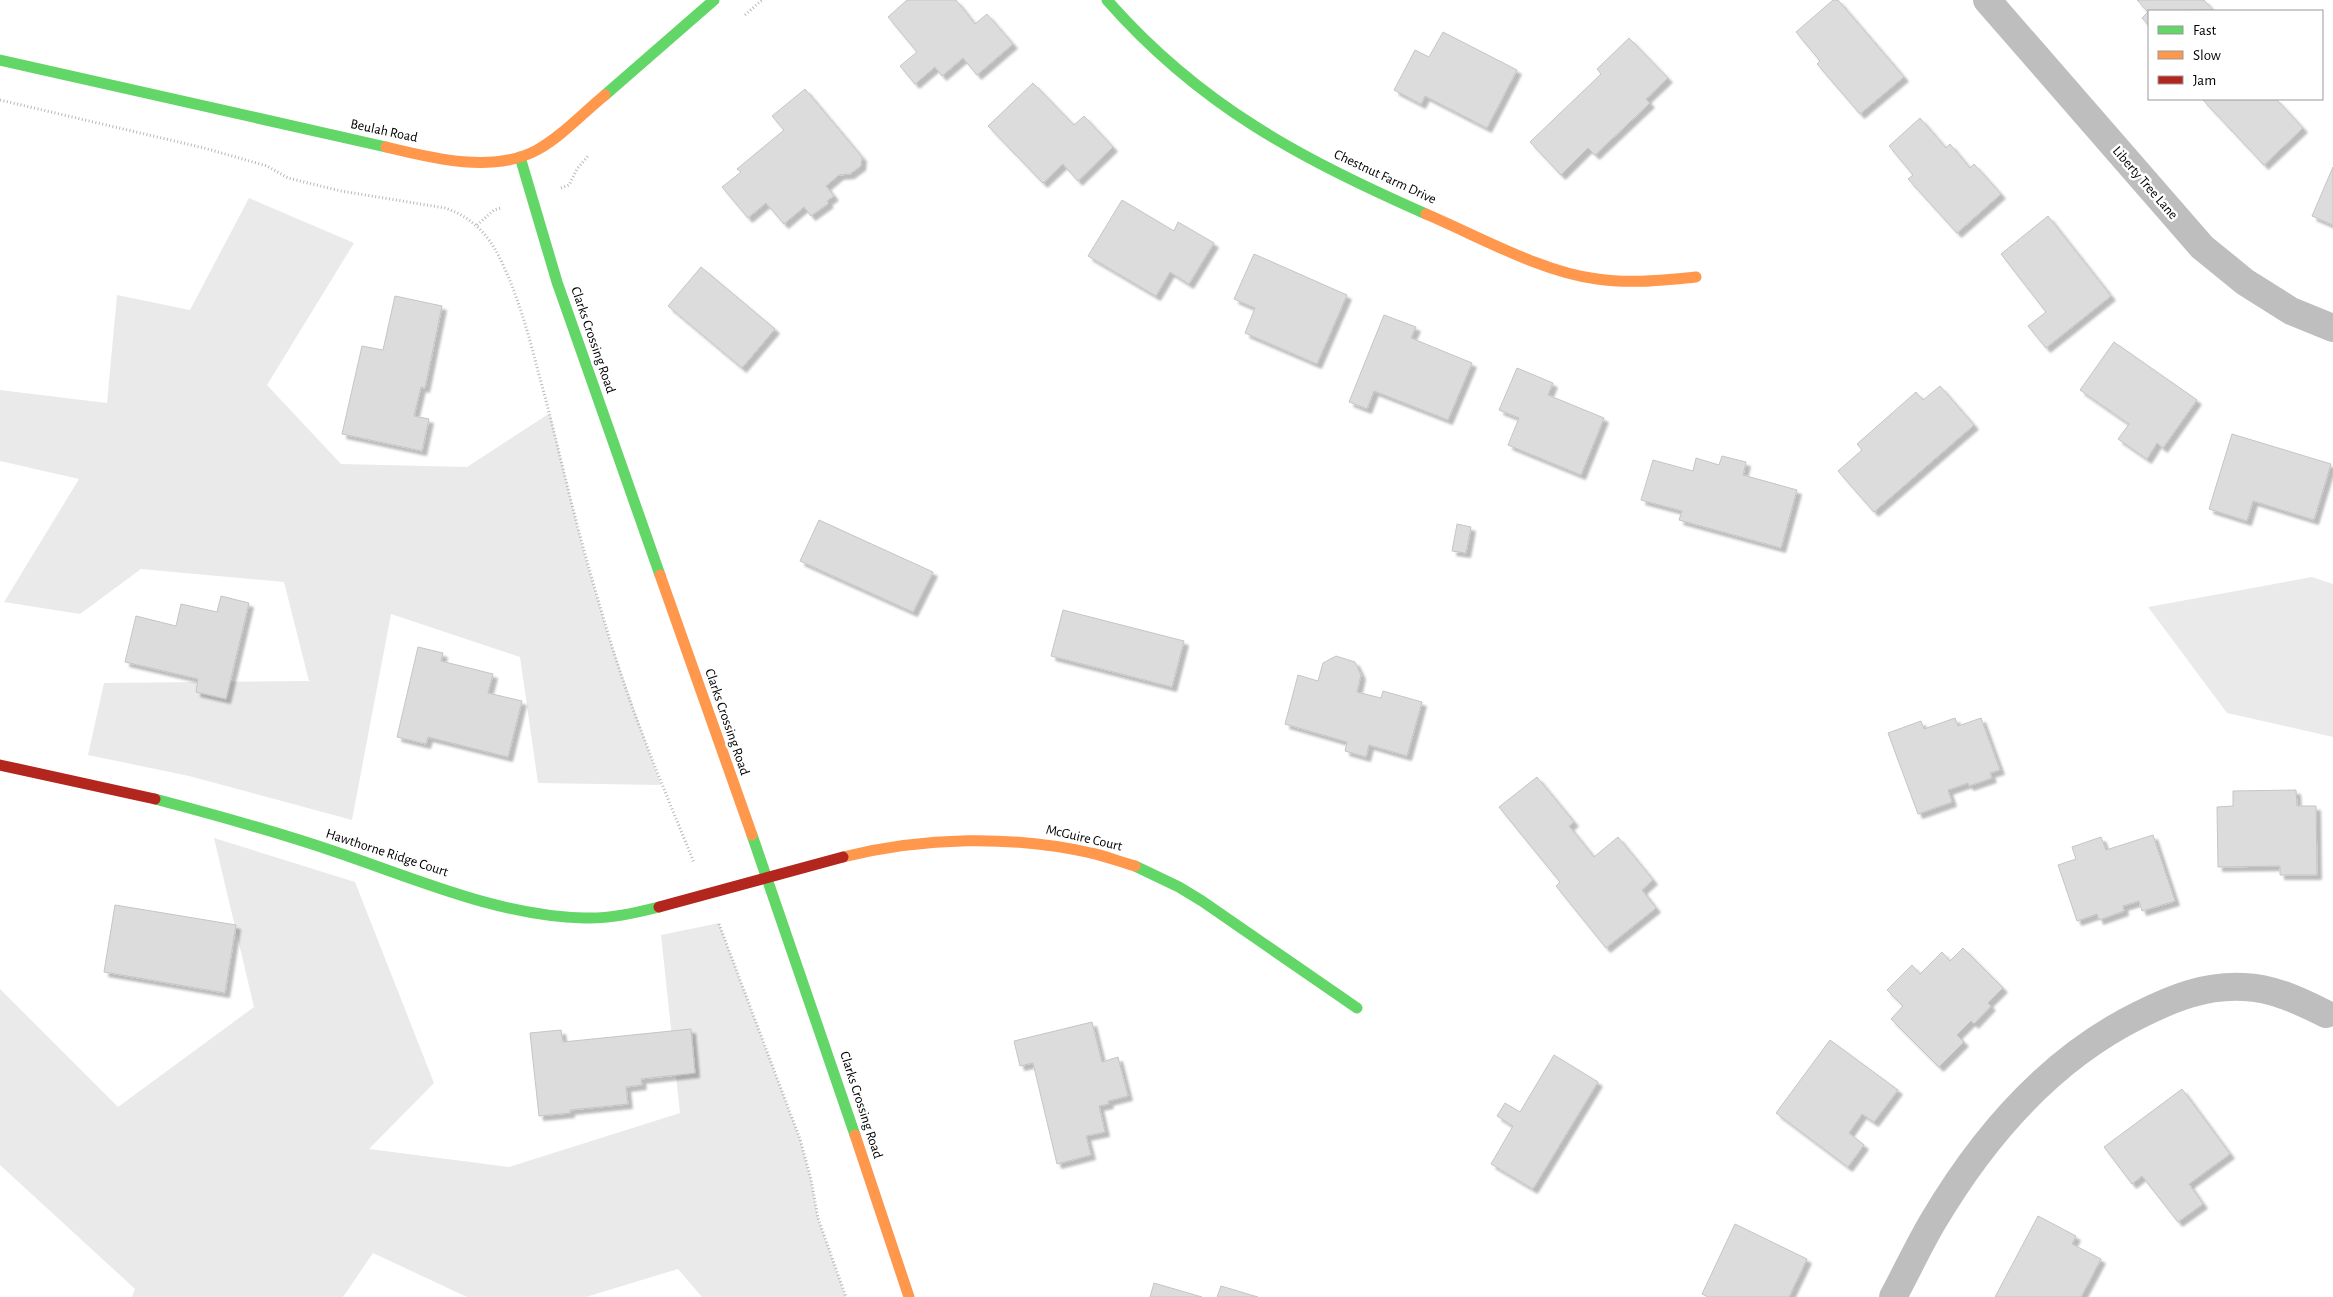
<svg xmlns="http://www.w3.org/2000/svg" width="2333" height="1297" viewBox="0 0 2333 1297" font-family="'Alegreya Sans',sans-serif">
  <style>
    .green { fill: #eaeaea }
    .building { fill: #dcdcdc; stroke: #c5c5c5; filter: url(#shadow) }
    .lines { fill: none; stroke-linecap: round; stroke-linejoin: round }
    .path { stroke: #b8b8b8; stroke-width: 3; stroke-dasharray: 1 2.5; stroke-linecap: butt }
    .street { stroke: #bebebe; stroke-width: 28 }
    .fast { stroke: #63d668; stroke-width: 11 }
    .slow { stroke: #ff974d; stroke-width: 11 }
    .jam { stroke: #b3261e; stroke-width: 11 }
    .labels { text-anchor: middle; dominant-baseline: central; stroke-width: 5; stroke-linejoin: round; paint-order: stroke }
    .street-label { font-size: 14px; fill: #000; stroke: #fff }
  </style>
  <defs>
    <filter id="shadow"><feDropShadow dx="4.5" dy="4.5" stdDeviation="1" flood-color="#0004"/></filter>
  </defs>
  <rect width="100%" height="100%" fill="#fff"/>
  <path class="green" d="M249,198L354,243L267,385L341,464L467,467L550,413L584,552L608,634L661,785L538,783L520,657L391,614L352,820L189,776L88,755L104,683L309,681L284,582L141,569L80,614L4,602L79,479L0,461V390L107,403L117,295L190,310Z
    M2312,577L2333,584V737L2227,713L2148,607Z
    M214,838L355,882L434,1083L369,1149L509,1167L680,1113L661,935L719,923L800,1139L811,1179L818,1218L846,1297H702L678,1269L586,1297H467L373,1253L343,1297H132L135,1289L0,1165V989L118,1107L254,1007Z"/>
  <path class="building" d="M907,0H956L975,24L987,14L1013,44L977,75L963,58L942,76L935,67L915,84L900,66L917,52L888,17Z
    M1833,0H1838L1904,77L1860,114L1817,64L1820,61L1796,32Z
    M2137,0H2204L2213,10L2149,11V26L2142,18L2148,12Z
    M1443,32L1517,70L1487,128L1425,96L1421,104L1394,90L1415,50L1429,57Z
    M1629,38L1668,78L1646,99L1650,103L1595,155L1588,148L1561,175L1530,142L1601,74L1597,69Z
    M1033,83L1074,125L1084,116L1113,147L1078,181L1063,164L1043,183L988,126Z
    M805,89L862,157L861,166L850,174L839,175L826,186L834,196L827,201L829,203L811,216L804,207L784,224L766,203L748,218L722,187L741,172L737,169L784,130L772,116Z
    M2202,99H2276L2303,128L2264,165Z
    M1920,118L1946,148L1950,144L1970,168L1974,164L2001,194L1957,233L1908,179L1913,175L1889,146Z
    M2333,167V225L2312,216Z
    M1122,200L1174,231L1178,222L1214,243L1189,284L1170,272L1156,296L1088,256Z
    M2048,216L2111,296L2046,348L2028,326L2046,312L2001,254Z
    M1254,254L1347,295L1317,364L1245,333L1255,308L1234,299Z
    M701,267L775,329L742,368L668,306Z
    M395,296L442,306L425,388L421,387L414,416L429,419L422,451L342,434L362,346L383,350Z
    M1384,315L1416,327L1411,338L1472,363L1448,420L1374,391L1367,409L1349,402Z
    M2114,342L2197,400L2163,448L2157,443L2147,459L2118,439L2129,424L2080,390Z
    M1517,368L1553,383L1548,395L1604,418L1581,475L1508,445L1519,418L1499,410Z
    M1940,386L1974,425L1874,512L1838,471L1862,450L1857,444L1916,392L1923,400Z
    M2232,434L2331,464L2314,520L2253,501L2247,521L2209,509Z
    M1722,456L1746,462L1743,475L1797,490L1781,548L1679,520L1682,511L1641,500L1653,460L1693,471L1696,458L1719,465Z
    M819,520L933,572L913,612L800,561Z
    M1457,524L1471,527L1466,553L1452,551Z
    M221,596L249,603L226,699L196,692L198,679L125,662L136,616L176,626L181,604L217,612Z
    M1063,610L1184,641L1172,687L1051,656Z
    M418,647L443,653L441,661L493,674L488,693L522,701L508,757L428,737L426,744L397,737Z
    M1336,656L1355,662L1361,675L1357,692L1381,698L1383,691L1422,702L1407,756L1369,745L1366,757L1345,751L1347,742L1285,724L1298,675L1318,681L1323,663Z
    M1955,718L1958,726L1981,718L2000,770L1990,773L1992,778L1969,786L1968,783L1948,790L1952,802L1918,814L1888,733L1921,721L1924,729Z
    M1537,777L1574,822L1569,826L1594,857L1618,837L1653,880L1642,890L1656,908L1606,948L1556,886L1560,882L1499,807Z
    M2296,790L2297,806H2316L2317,875H2280V866L2218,867L2217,807L2233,806V791Z
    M2153,835L2175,901L2142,911L2139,901L2123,906L2124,911L2099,920L2097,914L2077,921L2058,865L2076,859L2072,847L2101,837L2106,850Z
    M115,905L236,925L225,993L104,972Z
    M1963,948L2003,988L1988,1003L1991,1006L1974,1024L1971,1021L1957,1035L1964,1042L1939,1067L1891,1019L1903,1006L1887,990L1912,965L1920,974L1942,952L1950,961Z
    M1092,1022L1102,1062L1118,1057L1128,1096L1108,1101L1109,1104L1099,1106L1105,1132L1086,1136L1091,1155L1057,1164L1033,1063L1020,1066L1014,1041Z
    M691,1029L695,1073L641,1079L642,1085L626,1087L628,1104L570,1110V1113L539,1116L530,1033L561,1030L563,1042Z
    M1830,1040L1898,1090L1874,1122L1862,1114L1849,1133L1864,1145L1848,1167L1776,1113Z
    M1554,1055L1598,1082L1533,1189L1491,1164L1513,1126L1497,1116L1505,1103L1520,1112Z
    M2182,1089L2230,1154L2189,1184L2203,1204L2178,1222L2142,1176L2132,1184L2104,1147Z
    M2038,1216L2076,1236L2072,1244L2101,1259L2081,1297H1995Z
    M1735,1224L1807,1259L1789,1297H1708L1702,1294Z
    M1154,1283L1202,1297H1150Z
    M1221,1286L1258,1297H1217Z"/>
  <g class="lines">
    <path class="path" d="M745,15L762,0
      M0,100L204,148L267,166L288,178L341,191L445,208C475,218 492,239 504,267C519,300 529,336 538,371C555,432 568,493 585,554C600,607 615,660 634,712C653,763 674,813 694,863
      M561,188L569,185L577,169L588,156
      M477,225L494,210L501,208
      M719,924L800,1139L811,1179L818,1218L846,1297"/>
    <path class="street" d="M1987,0L2202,247L2245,282L2291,311L2333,328
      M1893,1297C1906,1273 1918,1247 1932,1223C1982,1138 2050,1059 2139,1015C2173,998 2205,985 2244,987C2273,988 2300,1001 2326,1014"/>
    <path class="fast" d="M1107,0C1200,106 1300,158 1426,214
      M0,60L386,147
      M605,95L714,0
      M520,157L557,282L660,575
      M155,799C216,815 277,832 336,852C416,879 499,916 584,918C609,919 635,913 659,907
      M752,835L855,1135
      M1135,866L1179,887L1202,901L1357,1008"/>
    <path class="slow" d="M386,147C431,158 493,174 537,150C562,136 583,113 605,95
      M1426,214C1478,236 1541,272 1597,279C1630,284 1663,280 1696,277
      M660,575L752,835
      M843,857C923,837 1011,835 1091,853C1106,856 1120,862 1135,866
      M855,1135L909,1297"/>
    <path class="jam" d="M0,765L155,799
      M659,907L843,857"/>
  </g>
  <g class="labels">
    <g class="street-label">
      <text transform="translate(384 131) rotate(12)">Beulah Road</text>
      <text transform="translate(1385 177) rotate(25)">Chestnut Farm Drive</text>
      <text transform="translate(2145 183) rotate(49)">Liberty Tree Lane</text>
      <text transform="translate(593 340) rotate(71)">Clarks Crossing Road</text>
      <text transform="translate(727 722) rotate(71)">Clarks Crossing Road</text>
      <text transform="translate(1084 838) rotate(13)">McGuire Court</text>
      <text transform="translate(387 853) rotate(18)">Hawthorne Ridge Court</text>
      <text transform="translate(861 1105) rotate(72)">Clarks Crossing Road</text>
    </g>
  </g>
  <rect x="2148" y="10" width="175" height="90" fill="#ffffff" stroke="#999999"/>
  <rect x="2158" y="26" width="25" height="8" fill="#63d668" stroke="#999999"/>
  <text x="2193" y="35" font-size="15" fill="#000000">Fast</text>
  <rect x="2158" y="51" width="25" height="8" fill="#ff974d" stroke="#999999"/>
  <text x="2193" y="60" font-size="15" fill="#000000">Slow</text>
  <rect x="2158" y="76" width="25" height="8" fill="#b3261e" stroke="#999999"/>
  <text x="2193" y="85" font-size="15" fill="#000000">Jam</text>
</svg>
